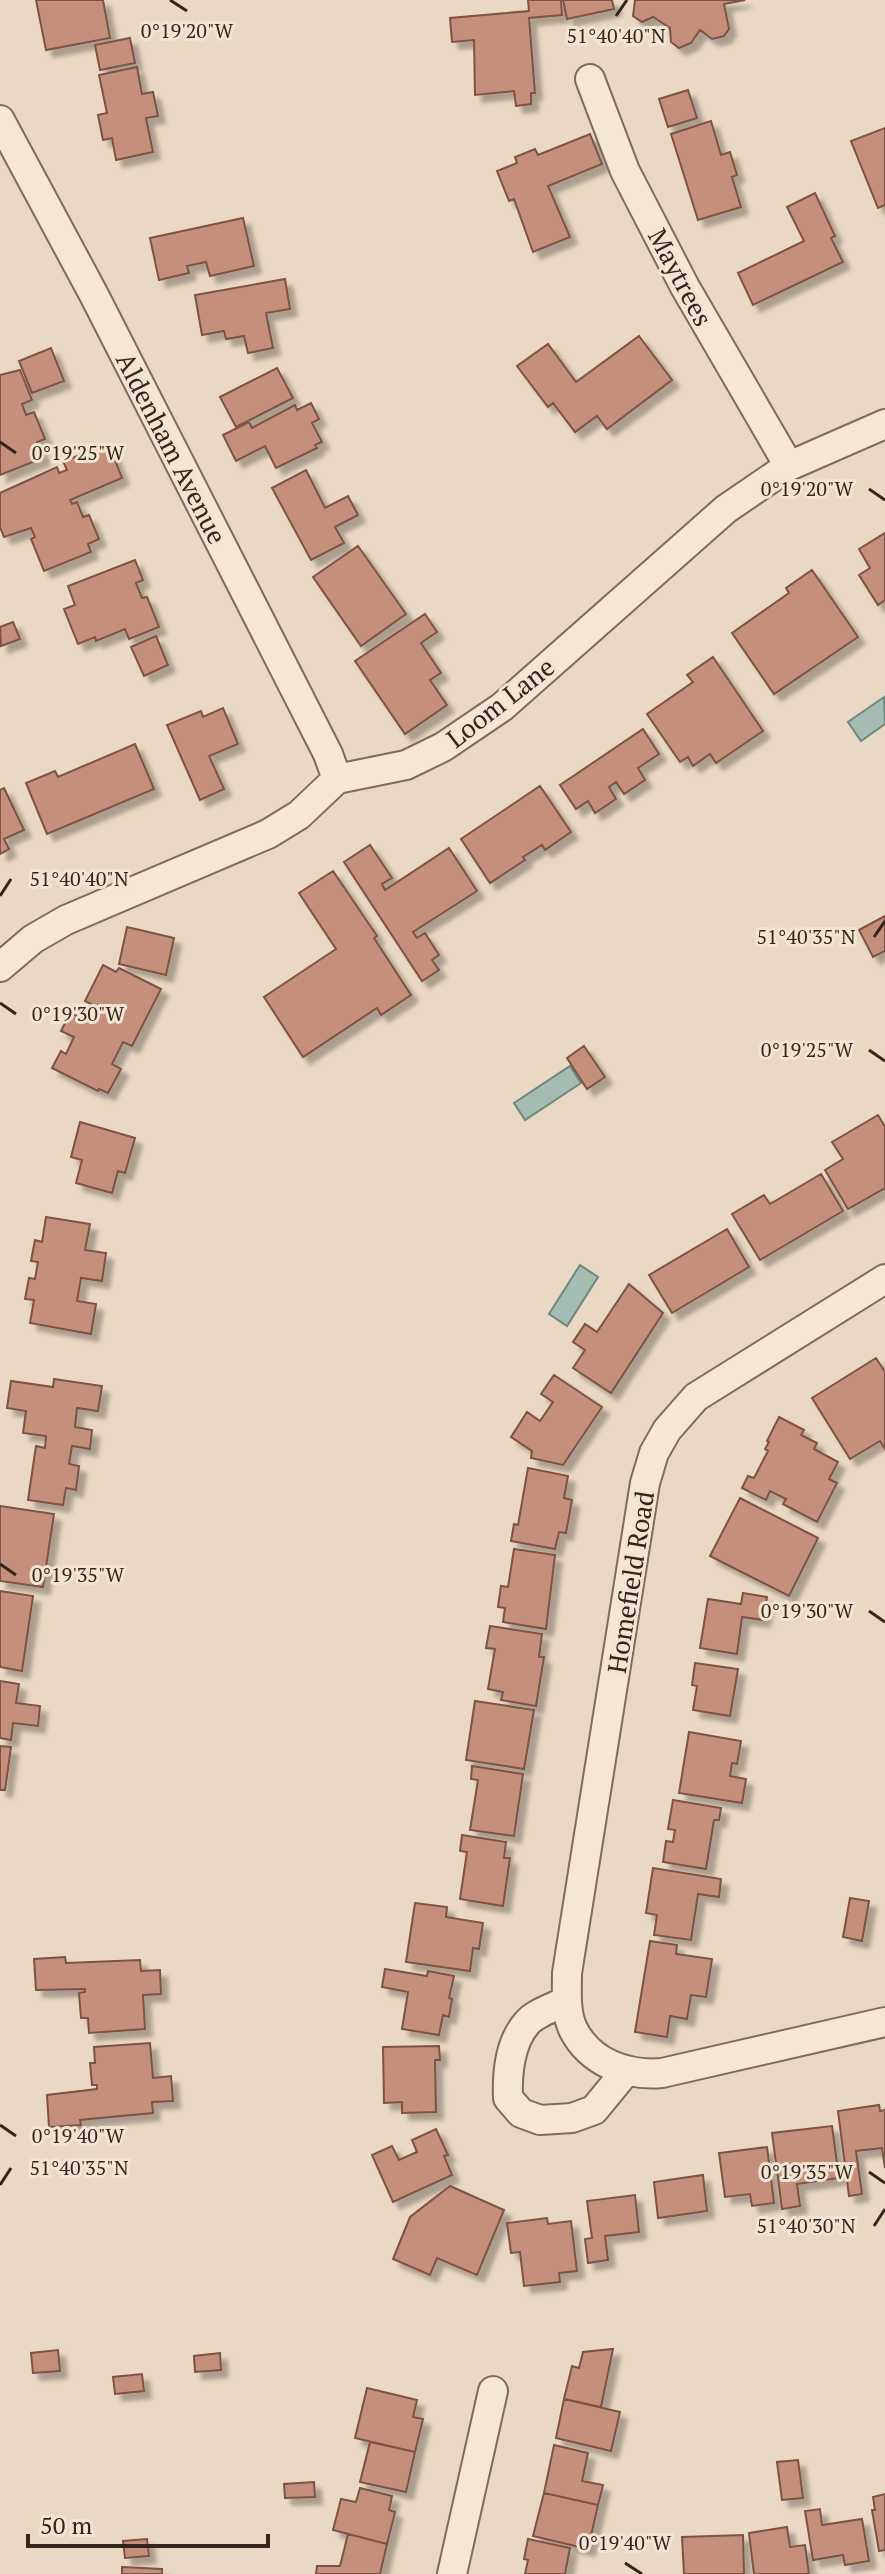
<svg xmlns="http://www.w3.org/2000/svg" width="885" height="2574" viewBox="0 0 885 2574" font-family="'PT Serif',serif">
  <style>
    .water { fill: #a5bcb2; stroke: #6d897e; stroke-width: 2 }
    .building { fill: #c4907c; stroke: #7e5244; stroke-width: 2; filter: url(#shadow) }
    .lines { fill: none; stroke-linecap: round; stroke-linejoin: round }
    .street-casing { stroke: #816a5c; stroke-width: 32 }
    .street { stroke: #f5e7d5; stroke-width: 28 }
    .ticks { fill: none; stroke: #33251e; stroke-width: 3 }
    .labels { text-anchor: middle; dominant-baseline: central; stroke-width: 6; stroke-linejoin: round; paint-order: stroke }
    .street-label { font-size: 26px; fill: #33251e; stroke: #f1e4d2 }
    .ticks-label { font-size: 20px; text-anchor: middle; fill: #33251e; stroke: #f1e4d2; stroke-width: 6; stroke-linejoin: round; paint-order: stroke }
  </style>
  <defs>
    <filter id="shadow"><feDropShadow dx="7" dy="7" stdDeviation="2" flood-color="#0004"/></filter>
  </defs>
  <rect width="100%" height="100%" fill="#e9d8c3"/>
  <path class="water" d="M884,697L885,724L861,741L848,722Z
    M570,1066L581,1083L525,1120L514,1103Z
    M580,1265L598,1277L567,1326L549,1314Z"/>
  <path class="building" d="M36,0H103L110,38L46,50Z
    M528,0H561L562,15L529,18L535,93H531V104L516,106L514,91L475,95L474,40L452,42L450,18L529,11Z
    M563,0H612L614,9L567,19Z
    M635,0H745L724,4L729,29L724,36L712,39L700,30L691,43L679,48L671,42L670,28L653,17L642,22L633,16Z
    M130,38L135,63L100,70L95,45Z
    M137,67L142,94L153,92L158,116L146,118L153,152L116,160L112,138L103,140L98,115L107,113L99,75Z
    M688,90L697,118L668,127L659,99Z
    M711,121L721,155L730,152L737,175L732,177L741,207L698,220L671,134Z
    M885,128V205L878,208L851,141Z
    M590,134L602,164L548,186L570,237L533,252L514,199L509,201L497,171L517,163L515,157L535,149L538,155Z
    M815,193L835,236L831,238L843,262L753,305L738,273L804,241L787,207Z
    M243,218L254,266L210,276L206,262L187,266L189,273L159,280L150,238Z
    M285,279L290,309L266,313L273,348L248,353L244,336L226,339L224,331L202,335L195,295Z
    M639,336L672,380L607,429L597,416L575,432L553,403L548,407L517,366L548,344L576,382Z
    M51,348L64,381L32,393L19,361Z
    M277,368L293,398L236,427L220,397Z
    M20,370L32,400L22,404L26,415L34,412L45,439L37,442L43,458L0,475V375Z
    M311,403L319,419L312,423L322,442L315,445L317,448L276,468L265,446L236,461L223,435L249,422L252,428L295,405L297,410Z
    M109,445L122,478L70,500L72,504L77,502L83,517L89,515L99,539L88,544L91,552L44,571L31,539L35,537L31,528L4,537L0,527V493L57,467L59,473L67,470L63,461Z
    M306,470L325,508L348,496L358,515L335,527L344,543L311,560L272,488Z
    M885,533V600L878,605L859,575L870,568L859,549Z
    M358,546L406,614L361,646L313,577Z
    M135,560L143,580L136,583L142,598L147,597L159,627L129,639L125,629L96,641L95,637L78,644L64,609L75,605L68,586Z
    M812,570L858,637L774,694L732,633L789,593L786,588Z
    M425,614L437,632L421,643L441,673L430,680L447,705L405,734L355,661Z
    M13,622L20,639L1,646L0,627Z
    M156,636L168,665L144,676L131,647Z
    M713,657L763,731L716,763L710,754L693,766L688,757L680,762L647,714L693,682L687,675Z
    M223,708L238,744L209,756L224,789L200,800L167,725L201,711L203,717Z
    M643,729L659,754L638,768L645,780L624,794L616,782L609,787L616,799L595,813L588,801L576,809L560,785Z
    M135,744L154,789L47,834L26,783L55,771L58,777Z
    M540,786L571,832L545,850L542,845L523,857L525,860L490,883L461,839Z
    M4,788L24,830L4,839L9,849L0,854V790Z
    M370,845L392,878L382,884L385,890L449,848L477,891L413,932L417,938L425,933L439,955L432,960L439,970L422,981L344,862Z
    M333,871L377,936L374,938L411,995L381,1015L377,1008L303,1057L264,997L336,949L299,893Z
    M885,916V951L873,957L859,930Z
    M127,927L174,938L166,975L119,964Z
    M103,965L116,972L119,968L161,989L132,1046L123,1042L112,1064L121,1069L108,1093L99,1089L98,1091L52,1068L61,1051L66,1054L74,1037L61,1031L70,1013L84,1019L91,1004L85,1001Z
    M584,1046L605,1077L587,1089L567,1058Z
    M878,1115L885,1127V1188L848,1209L825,1170L843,1159L832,1142Z
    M80,1122L135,1138L125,1173L118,1171L112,1193L76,1183L82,1160L71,1157Z
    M821,1174L843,1211L760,1260L732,1214L764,1195L770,1204Z
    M46,1217L90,1224L85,1250L106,1253L102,1281L81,1278L77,1301L96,1304L91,1334L30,1323L34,1300L25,1299L29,1278L35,1279L38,1262L31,1261L35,1240L42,1242Z
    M727,1229L749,1267L672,1313L649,1275Z
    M629,1284L663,1313L611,1393L573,1368L585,1350L573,1342L585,1324L597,1332Z
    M876,1358L885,1372V1449L880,1441L850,1459L812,1398Z
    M554,1375L602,1407L563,1465L531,1458L532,1451L511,1437L527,1412L540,1421L553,1402L541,1394Z
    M54,1379L102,1386L98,1411L77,1408L75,1427L92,1430L90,1449L72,1446L69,1464L79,1466L76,1490L66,1488L63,1505L28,1500L36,1446L45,1448L46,1436L23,1433L26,1411L7,1408L11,1381L53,1387Z
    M779,1417L804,1430L801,1435L817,1443L814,1449L838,1462L829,1479L837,1483L817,1522L783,1504L786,1499L770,1491L766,1500L742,1488L748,1476L754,1478L768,1451L765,1449L769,1442L767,1441Z
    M528,1468L568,1476L564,1498L572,1500L566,1533L559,1532L555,1549L511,1541L514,1524L518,1525Z
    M740,1498L818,1538L789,1596L710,1556Z
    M0,1506L54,1514L43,1587L0,1581Z
    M514,1549L555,1555L546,1629L503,1622L505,1608L498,1607L501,1586L508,1587Z
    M0,1591L33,1596L22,1671L0,1667Z
    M743,1593L767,1597L763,1620L742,1617L737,1654L700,1648L708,1599L741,1604Z
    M490,1626L542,1634L539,1657H544L536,1706L501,1700L503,1692L488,1689L495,1649L486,1648Z
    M695,1663L738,1669L730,1716L693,1710L697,1686L692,1685Z
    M0,1681L19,1684L16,1703L40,1706L38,1726L13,1723L11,1740L0,1738Z
    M475,1701L534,1710L524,1769L466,1760Z
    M689,1732L741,1741L737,1764L732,1763L730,1776L746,1779L742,1803L679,1793Z
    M0,1746L11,1747L5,1790H0Z
    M472,1766L523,1774L514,1836L470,1830L478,1780L471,1779Z
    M673,1800L721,1808L719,1820H714L706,1869L663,1862L666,1841L673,1842L675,1830L668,1829Z
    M462,1835L506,1842L504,1858H510L503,1906L460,1899L467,1852L460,1851Z
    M653,1868L721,1879L719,1897L698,1894L691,1940L654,1935L657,1915L646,1913Z
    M850,1898L869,1901L862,1941L843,1937Z
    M415,1903L447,1907L446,1917L483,1923L479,1949L473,1948L470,1971L406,1962Z
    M650,1941L677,1945L676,1954L712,1959L706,1997L691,1995L687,2019L670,2016L667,2037L635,2032Z
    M65,1957L66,1963L140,1960L141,1971L160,1970L161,1994L143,1995L145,2029L89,2033L88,2018H81L79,1993L85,1992V1989L36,1990L34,1959Z
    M385,1969L427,1976L428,1971L454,1976L449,1998L452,1999L449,2017L443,2015L439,2035L402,2029L408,1992L382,1987Z
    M150,2043L153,2078L171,2076L173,2101L152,2102L153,2113L80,2120L81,2125L49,2127L47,2095L97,2089V2085H92L90,2063H95L94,2047Z
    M439,2046L440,2060H435L436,2112L402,2113V2102L384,2103L383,2047Z
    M879,2105L880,2111L885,2110V2168L882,2148L856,2151L862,2194L849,2196L838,2111Z
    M832,2126L839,2178L797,2184L800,2206L782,2209L772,2133Z
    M436,2129L448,2155L444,2156L452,2175L393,2202L372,2155L392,2146L399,2160L417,2152L412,2140Z
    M767,2147L774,2203L752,2206L750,2194L725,2197L719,2153Z
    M703,2175L707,2211L658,2218L654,2182Z
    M450,2186L504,2210L477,2275L437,2258L430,2275L393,2259L410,2217Z
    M635,2195L639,2232L605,2236L608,2260L588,2263L585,2239L592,2238L587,2201Z
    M547,2218L548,2224L571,2221L577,2271L559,2273L560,2282L524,2286L520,2252L511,2253L507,2223Z
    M613,2349L601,2407L564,2399L572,2366L579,2368L583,2352Z
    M58,2350L60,2371L33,2373L31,2353Z
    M220,2353L221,2370L195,2372L194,2356Z
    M142,2374L144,2391L115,2394L113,2377Z
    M367,2388L417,2400L413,2417L423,2419L415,2452L355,2438Z
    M564,2399L620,2412L611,2451L556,2438Z
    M370,2442L415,2452L406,2492L360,2482Z
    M554,2445L588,2453L582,2481L603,2485L598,2505L544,2493Z
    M798,2460L803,2498L782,2500L777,2462Z
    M314,2482L315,2497L285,2498L284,2484Z
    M360,2488L392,2496L389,2510L395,2512L387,2544L333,2530L341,2499L356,2502Z
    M544,2493L598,2505L588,2549L533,2536Z
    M885,2494V2550L879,2551L872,2510H875L873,2497Z
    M820,2509L822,2525L862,2519L869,2561L845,2565L843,2555L813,2560L805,2511Z
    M787,2527L790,2547L805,2545L809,2574H754L749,2533Z
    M348,2534L387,2544L380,2574H316L317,2566H340Z
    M743,2535L744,2574H684L682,2537Z
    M147,2539L149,2556L125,2558L123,2541Z
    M528,2539L570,2548L565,2574H525L528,2560L524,2559Z
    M122,2567L162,2569V2574H122Z"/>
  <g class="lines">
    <defs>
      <path id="street" d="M590,79L625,171L685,287L789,466
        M0,120L94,295L328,754L337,779
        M0,967L33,939L66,920L268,834L299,815L337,779L406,765L443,747L502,707L726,509L789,466L885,424
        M885,1279L696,1397L667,1430L654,1453L645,1483L567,1973C567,1991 565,2012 573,2029C590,2063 627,2076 662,2073L885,2022
        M566,2001C555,2007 535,2013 527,2023C510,2042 507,2074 508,2098L521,2113L540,2120L572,2118L594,2110L626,2071
        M452,2574L493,2391"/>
    </defs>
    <use href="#street" class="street-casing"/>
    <use href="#street" class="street"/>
  </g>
  <path class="ticks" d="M170,0L187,11M616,16L627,0M0,442L16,453M869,489L885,500M0,896L11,879M874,937L885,921M0,1003L16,1014M869,1050L885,1061M0,1564L16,1575M869,1611L885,1622M0,2125L16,2136M869,2172L885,2183M0,2185L11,2168M874,2226L885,2209M625,2563L642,2574"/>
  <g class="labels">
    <g class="street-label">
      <text transform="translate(681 277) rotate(62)">Maytrees</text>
      <text transform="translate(172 448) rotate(63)">Aldenham Avenue</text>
      <text transform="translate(500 702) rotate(-38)">Loom Lane</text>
      <text transform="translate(630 1582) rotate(-81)">Homefield Road</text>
    </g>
  </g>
  <g class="ticks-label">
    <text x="187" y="38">0°19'20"W</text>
    <text x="616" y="43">51°40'40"N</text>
    <text x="78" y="460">0°19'25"W</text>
    <text x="807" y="496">0°19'20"W</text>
    <text x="79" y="886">51°40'40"N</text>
    <text x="806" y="944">51°40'35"N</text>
    <text x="78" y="1021">0°19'30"W</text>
    <text x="807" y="1057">0°19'25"W</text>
    <text x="78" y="1582">0°19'35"W</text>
    <text x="807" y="1618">0°19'30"W</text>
    <text x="78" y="2143">0°19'40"W</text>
    <text x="79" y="2175">51°40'35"N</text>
    <text x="807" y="2179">0°19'35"W</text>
    <text x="806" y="2233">51°40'30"N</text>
    <text x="625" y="2550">0°19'40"W</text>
  </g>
  <path d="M28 2534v12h240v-12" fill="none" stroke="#33251e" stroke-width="4"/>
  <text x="40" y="2534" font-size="24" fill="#33251e" stroke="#f1e4d2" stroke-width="6" paint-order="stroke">50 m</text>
</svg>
